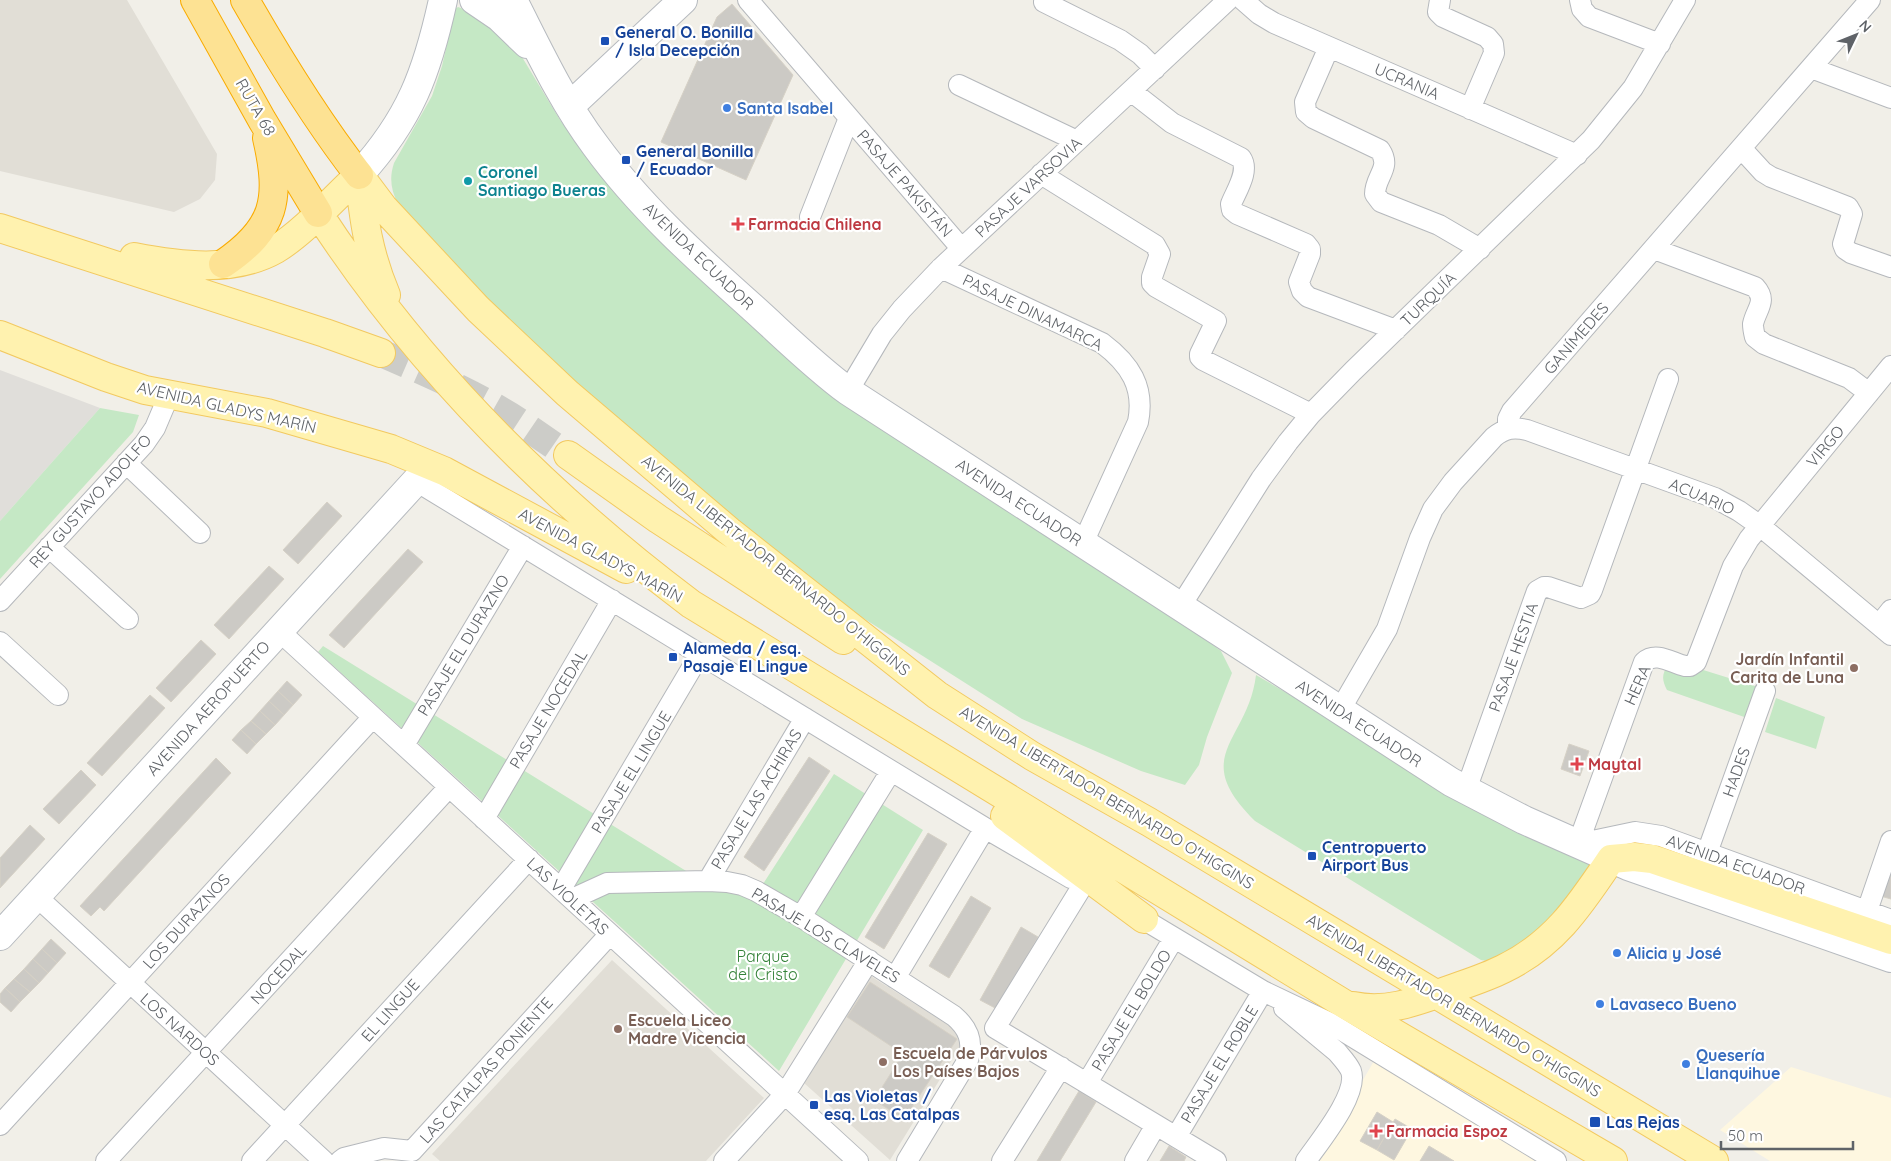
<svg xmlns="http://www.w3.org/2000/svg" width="1891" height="1161" viewBox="0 0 1891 1161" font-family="Quicksand,sans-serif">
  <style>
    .commercial { fill: #fef7e0 }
    .industrial { fill: #e0deda }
    .education { fill: #e1ded6 }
    .green { fill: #c5e8c5 }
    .building { fill: #cccac5; stroke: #d6d1c6 }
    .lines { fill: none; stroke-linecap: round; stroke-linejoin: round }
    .primary-tunnel { stroke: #ccccc8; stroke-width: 28; stroke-dasharray: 28 14; stroke-linecap: butt }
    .street-casing { stroke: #b5b8bc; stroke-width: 22 }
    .secondary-casing { stroke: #b6babf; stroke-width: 30 }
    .primary-casing { stroke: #f2c960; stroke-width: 30 }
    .highway-casing { stroke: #f9ab00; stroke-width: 30 }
    .street { stroke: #fff; stroke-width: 20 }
    .secondary { stroke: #fff; stroke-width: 28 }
    .primary { stroke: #fff2af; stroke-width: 28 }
    .highway { stroke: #fde293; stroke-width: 28 }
    .transit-dot { fill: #1a4fb4; stroke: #fff; stroke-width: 2 }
    .shop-dot { fill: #3f7fe0; stroke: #fff; stroke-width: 2 }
    .culture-dot { fill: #0f9aa8; stroke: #fff; stroke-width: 2 }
    .health-dot { fill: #e0444e; stroke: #fff; stroke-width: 2 }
    .education-dot { fill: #8d6e63; stroke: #fff; stroke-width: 2 }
    .labels { text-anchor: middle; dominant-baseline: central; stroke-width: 4.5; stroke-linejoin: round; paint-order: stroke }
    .transit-label { font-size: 16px; font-weight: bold; fill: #164399; stroke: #fff; text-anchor: start }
    .street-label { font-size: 16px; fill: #5f6368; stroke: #fff }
    .shop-label { font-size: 16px; font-weight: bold; fill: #366cbe; stroke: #fff; text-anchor: start }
    .culture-label { font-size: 16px; font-weight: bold; fill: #0d838f; stroke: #fff; text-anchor: start }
    .health-label { font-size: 16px; font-weight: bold; fill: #be3a42; stroke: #fff; text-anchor: start }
    .education-label { font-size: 16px; font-weight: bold; fill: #785e54; stroke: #fff; text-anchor: start }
    .park-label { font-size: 16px; fill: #348238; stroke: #fff }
  </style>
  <rect width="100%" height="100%" fill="#f1efe8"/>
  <path class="commercial" d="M1374,1061L1536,1161H1316Z
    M1791,1067L1891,1098V1161H1770L1720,1130Z"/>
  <path class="industrial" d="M0,370L100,408L0,521Z"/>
  <path class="education" d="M0,0H127L217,154L215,180L200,199L174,212L0,171Z
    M612,960L764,1098L706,1161H440L432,1154Z
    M869,975L961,1033L963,1042L890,1160L804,1083Z"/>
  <path class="green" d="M458,7L477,14L513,46L522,57L560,120L590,161L658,238L1221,651L1232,673L1207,737L1199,765L1185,785L1141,771L1022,719L830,597L600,410L479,296L398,204C391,190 389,178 394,163L432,96L442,66L455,9Z
    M100,408L139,415L133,432L0,579V521Z
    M323,646L691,874L754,898L834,774L923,830L779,1071L318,652Z
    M1684,664L1761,688L1750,719L1667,690C1662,681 1661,673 1669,665Z
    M1256,675L1323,714L1437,790L1506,826L1591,864L1588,877C1578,887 1568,897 1558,908C1540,927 1511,966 1481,960L1255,821C1188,755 1248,742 1256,675Z
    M1776,698L1825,717L1816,749L1765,732Z"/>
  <path class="building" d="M732,4L793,75L746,180L661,142L717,17Z
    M327,502L342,516L298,564L283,550Z
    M408,549L423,562L344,648L329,635Z
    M269,566L284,579L229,639L214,625Z
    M201,640L216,654L171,702L156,688Z
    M287,681L302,695L293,705L278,691Z
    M278,691L293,705L284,715L269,701Z
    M150,695L165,708L102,776L87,763Z
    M269,701L284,715L275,725L260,711Z
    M260,711L275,725L266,734L251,721Z
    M251,721L266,734L256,744L241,730Z
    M241,730L256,744L247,754L232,740Z
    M1569,744L1589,751L1580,776L1561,769Z
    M809,757L830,771L764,871L744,857Z
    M216,758L231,773L104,911L100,907L91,916L80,906Z
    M81,770L96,785L59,824L43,809Z
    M30,825L45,839L0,888V858Z
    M928,833L947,844L884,949L865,937Z
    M1891,857V899L1877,895Z
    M971,896L991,908L949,978L929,966Z
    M1021,927L1038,937L997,1009L980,1000Z
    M51,939L66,953L57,963L42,949Z
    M42,949L57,963L48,973L33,959Z
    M33,959L48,973L39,983L24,969Z
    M24,969L39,983L30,992L14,979Z
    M14,979L30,992L20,1002L5,988Z
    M870,982L957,1039L904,1119L874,1100L903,1054L847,1017Z
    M5,988L20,1002L11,1012L0,1002V994Z
    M1079,1091L1096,1102L1060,1161H1037Z
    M1377,1112L1393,1122L1377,1150L1360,1141Z
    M1395,1119L1412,1129L1394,1160L1377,1150Z
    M1169,1146L1186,1157L1184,1161H1160Z
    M1429,1146L1454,1161H1420Z"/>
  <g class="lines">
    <path class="primary-tunnel" d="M381,353C425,372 469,391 510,416C529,428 548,442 568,455"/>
    <defs>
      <path id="street" d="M748,0L961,248
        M1243,0L1259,14L1274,23L1577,155
        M1440,0L1438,12L1443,17L1487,37L1493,44L1494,53L1470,109
        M1580,0L1582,9L1589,17L1660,44
        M1044,2L1120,40L1140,54L1155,69
        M1329,47L1305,102L1306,112L1313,118L1380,150C1392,168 1375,176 1375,194L1381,202L1439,225L1480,249
        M1811,68L1891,98
        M959,85L1077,141
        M1131,91L1172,123L1241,158C1250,171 1236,191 1231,204L1232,210L1237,214L1306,244L1310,249V254L1299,282L1302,291L1308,297L1396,330
        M1741,148L1763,172L1771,177L1848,207L1852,214L1843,244L1845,249L1851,253L1891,267
        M1041,174L1155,245L1160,254L1152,277V283L1156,287L1216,321L1200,354V357L1203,360L1311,414
        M810,217L849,118
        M1654,249L1755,287C1768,301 1756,309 1753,324C1753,328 1754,333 1755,337L1764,344L1849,378L1869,393
        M941,268L1102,343C1130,364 1145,387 1138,422L1083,543
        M848,391L882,334L902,309L941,268L1228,0
        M1508,429V419L1512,411L1870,0
        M126,463L200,533
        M416,481L985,828L1071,878
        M49,547L128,619
        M0,601L144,444L155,428L169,395
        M1180,607L1261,479L1288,442L1311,414L1353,371L1591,140L1633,88L1685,0
        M1879,625L1891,610
        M278,630L858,1161
        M0,642L58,695
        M1340,710L1387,629L1420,538L1433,509L1453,482L1494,437C1505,428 1514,427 1527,430L1715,498L1739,511L1759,525L1891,635
        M404,745L523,546
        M1466,790L1537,591L1544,587H1548L1581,598L1590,594L1592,590L1668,379
        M484,819L612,600
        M1578,844L1644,662C1656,651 1672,663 1685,666H1690L1696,662L1733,566L1749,539L1891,366
        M1578,844L1635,832L1661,836L1891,920
        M1707,853L1765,691
        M708,881L805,718
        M561,889L700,654
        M36,896L324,1161
        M572,899L607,883L708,881L727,882L742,885L756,891L801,917L954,1016C968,1028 974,1041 968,1060L907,1161
        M1867,911L1891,841
        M1133,913L1263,991L1330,1023L1556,1161
        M801,917L891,771
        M895,978L985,828
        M1284,1008L1337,1052C1342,1058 1348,1064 1351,1071C1359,1094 1319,1142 1306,1161
        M995,1028L1216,1161
        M995,1028L1083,885
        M1087,1083L1174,938
        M0,1125L373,717
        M1176,1137L1263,991
        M412,1151L610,934
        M106,1161L449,787
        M252,1161L529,859
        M340,1161L344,1158L384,1148L412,1151
        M724,1161L785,1094L869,960
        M1002,1161L1061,1067
        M1135,1161L1156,1125"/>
      <path id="secondary" d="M474,0L499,17L527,44
        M513,0C538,49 562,101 595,145C640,207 697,258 753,308C784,336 814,366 848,391L1451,782L1524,820L1628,866L1891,958
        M570,106L683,0
        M359,175C410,119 427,73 443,0
        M0,936L416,481"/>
      <path id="primary" d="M359,175L383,207L478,309L567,393L729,531L937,695L1032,756L1149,822L1714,1161
        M359,175C364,221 368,252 386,295
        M318,213C418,367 545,494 691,604L1346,1005L1613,1161
        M0,228L325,333L381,353
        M134,257C180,266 234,273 276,249C304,232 334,198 359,175
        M0,335L106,377L145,390L267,413L391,449L444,471L626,569
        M568,455L658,519L843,640
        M1005,816L1144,919
        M1353,1006C1386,1013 1415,1002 1446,991C1465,984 1485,978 1503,969C1555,944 1580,905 1611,859L1634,857L1652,859L1891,940"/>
      <path id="highway" d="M195,0L262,120L318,213
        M245,0C280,61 316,120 359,175
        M223,264C276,228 281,199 267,138"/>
    </defs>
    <use href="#street" class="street-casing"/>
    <use href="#secondary" class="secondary-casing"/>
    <use href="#primary" class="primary-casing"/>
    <use href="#highway" class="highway-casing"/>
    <use href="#street" class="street"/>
    <use href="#secondary" class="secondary"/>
    <use href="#primary" class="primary"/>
    <use href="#highway" class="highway"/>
  </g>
  <g class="transit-dot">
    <rect x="600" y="36" width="10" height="10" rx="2.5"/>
    <rect x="621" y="155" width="10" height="10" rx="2.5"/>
    <rect x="668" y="652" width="10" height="10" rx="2.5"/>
    <rect x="1307" y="851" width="10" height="10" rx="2.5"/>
    <rect x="809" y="1100" width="10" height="10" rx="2.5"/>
    <rect x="1589" y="1116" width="12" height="12" rx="2.5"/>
  </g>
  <g class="shop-dot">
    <circle cx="727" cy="108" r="5"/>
    <circle cx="1617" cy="953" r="5"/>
    <circle cx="1600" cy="1004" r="5"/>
    <circle cx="1686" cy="1064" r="5"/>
  </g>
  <circle class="culture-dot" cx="468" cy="181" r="5"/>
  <g class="health-dot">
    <path d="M735.5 216.5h5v5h5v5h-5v5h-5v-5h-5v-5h5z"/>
    <path d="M1574.5 756.5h5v5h5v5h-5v5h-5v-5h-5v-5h5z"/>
    <path d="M1373.5 1123.5h5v5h5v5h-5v5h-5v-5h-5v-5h5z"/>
  </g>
  <g class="education-dot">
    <circle cx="1854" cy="668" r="5"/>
    <circle cx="618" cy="1029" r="5"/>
    <circle cx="883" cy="1062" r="5"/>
  </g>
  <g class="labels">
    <g class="transit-label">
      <text x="615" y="32">General O. Bonilla<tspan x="615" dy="18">/ Isla Decepción</tspan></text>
      <text x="636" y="151">General Bonilla<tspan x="636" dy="18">/ Ecuador</tspan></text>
      <text x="683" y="648">Alameda / esq.<tspan x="683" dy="18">Pasaje El Lingue</tspan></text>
      <text x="1322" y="847">Centropuerto<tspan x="1322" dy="18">Airport Bus</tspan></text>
      <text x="824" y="1096">Las Violetas /<tspan x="824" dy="18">esq. Las Catalpas</tspan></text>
      <text x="1606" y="1122">Las Rejas</text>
    </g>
    <g class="street-label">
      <text transform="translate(1407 81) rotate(23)">UCRANIA</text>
      <text transform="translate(256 107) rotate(60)">RUTA 68</text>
      <text transform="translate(905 183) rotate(49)">PASAJE PAKISTÁN</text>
      <text transform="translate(1028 187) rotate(-43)">PASAJE VARSOVIA</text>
      <text transform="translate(699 256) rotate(44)">AVENIDA ECUADOR</text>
      <text transform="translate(1428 299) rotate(-44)">TURQUÍA</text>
      <text transform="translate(1033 312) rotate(26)">PASAJE DINAMARCA</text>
      <text transform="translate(1576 338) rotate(-49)">GANÍMEDES</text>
      <text transform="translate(227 407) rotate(13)">AVENIDA GLADYS MARÍN</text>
      <text transform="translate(1825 446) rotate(-50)">VIRGO</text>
      <text transform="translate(1702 496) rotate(23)">ACUARIO</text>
      <text transform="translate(90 501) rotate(-48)">REY GUSTAVO ADOLFO</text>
      <text transform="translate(1019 502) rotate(33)">AVENIDA ECUADOR</text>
      <text transform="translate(601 555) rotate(28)">AVENIDA GLADYS MARÍN</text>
      <text transform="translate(776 565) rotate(39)">AVENIDA LIBERTADOR BERNARDO O'HIGGINS</text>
      <text transform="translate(463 645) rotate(-59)">PASAJE EL DURAZNO</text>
      <text transform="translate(1513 657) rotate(-70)">PASAJE HESTIA</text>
      <text transform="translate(1637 685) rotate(-66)">HERA</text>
      <text transform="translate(208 708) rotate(-48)">AVENIDA AEROPUERTO</text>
      <text transform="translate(548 709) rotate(-59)">PASAJE NOCEDAL</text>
      <text transform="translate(1359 723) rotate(33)">AVENIDA ECUADOR</text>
      <text transform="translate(631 772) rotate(-59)">PASAJE EL LINGUE</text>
      <text transform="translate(1736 772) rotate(-70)">HADES</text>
      <text transform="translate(1107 797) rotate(31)">AVENIDA LIBERTADOR BERNARDO O'HIGGINS</text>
      <text transform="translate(756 799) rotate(-59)">PASAJE LAS ACHIRAS</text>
      <text transform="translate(1736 864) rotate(20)">AVENIDA ECUADOR</text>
      <text transform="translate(568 896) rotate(43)">LAS VIOLETAS</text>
      <text transform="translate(186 921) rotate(-48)">LOS DURAZNOS</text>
      <text transform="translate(826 935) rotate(31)">PASAJE LOS CLAVELES</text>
      <text transform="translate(278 974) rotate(-48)">NOCEDAL</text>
      <text transform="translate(1454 1005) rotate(31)">AVENIDA LIBERTADOR BERNARDO O'HIGGINS</text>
      <text transform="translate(390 1010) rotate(-48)">EL LINGUE</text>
      <text transform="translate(1131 1010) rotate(-59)">PASAJE EL BOLDO</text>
      <text transform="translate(180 1029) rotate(42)">LOS NARDOS</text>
      <text transform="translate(1219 1064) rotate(-59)">PASAJE EL ROBLE</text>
      <text transform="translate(486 1070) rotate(-48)">LAS CATALPAS PONIENTE</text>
    </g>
    <g class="shop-label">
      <text x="737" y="108">Santa Isabel</text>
      <text x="1627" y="953">Alicia y José</text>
      <text x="1610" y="1004">Lavaseco Bueno</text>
      <text x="1696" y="1055">Quesería<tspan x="1696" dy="18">Llanquihue</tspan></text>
    </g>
    <g class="culture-label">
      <text x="478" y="172">Coronel<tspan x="478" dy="18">Santiago Bueras</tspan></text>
    </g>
    <g class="health-label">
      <text x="748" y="224">Farmacia Chilena</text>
      <text x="1588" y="764">Maytal</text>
      <text x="1386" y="1131">Farmacia Espoz</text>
    </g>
    <g class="education-label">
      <text x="1844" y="659" text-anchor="end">Jardín Infantil<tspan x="1844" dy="18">Carita de Luna</tspan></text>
      <text x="628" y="1020">Escuela Liceo<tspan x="628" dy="18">Madre Vicencia</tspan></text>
      <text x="893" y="1053">Escuela de Párvulos<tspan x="893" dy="18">Los Países Bajos</tspan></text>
    </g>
    <g class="park-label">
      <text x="763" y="956">Parque<tspan x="763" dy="18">del Cristo</tspan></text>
    </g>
  </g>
  <g transform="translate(1856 35) rotate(47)" stroke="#ffffff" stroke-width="4" paint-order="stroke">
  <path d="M0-4L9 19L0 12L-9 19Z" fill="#5f6368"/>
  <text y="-8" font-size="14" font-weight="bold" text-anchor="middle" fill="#5f6368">N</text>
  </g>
  <path d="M1721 1141v8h132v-8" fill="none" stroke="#5f6368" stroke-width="2.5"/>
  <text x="1728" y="1141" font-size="15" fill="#5f6368" stroke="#ffffff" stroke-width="4" paint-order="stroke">50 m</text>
</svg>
